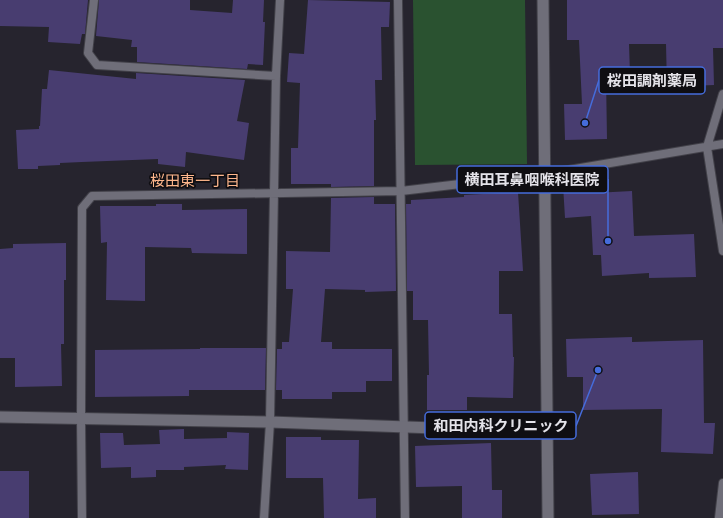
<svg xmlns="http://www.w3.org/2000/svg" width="723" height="518" viewBox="0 0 723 518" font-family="'Crimson Pro','Noto Sans JP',serif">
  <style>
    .green { fill: #2a5230 }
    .building { fill: #483d70 }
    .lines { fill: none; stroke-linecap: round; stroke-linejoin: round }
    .service-casing { stroke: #424149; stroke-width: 10 }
    .minor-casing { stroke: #424149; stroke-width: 13 }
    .tertiary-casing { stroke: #424149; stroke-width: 13 }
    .service { stroke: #6f6e79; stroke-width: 8 }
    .minor { stroke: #6f6e79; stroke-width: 11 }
    .tertiary { stroke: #6f6e79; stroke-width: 11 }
    .labels { text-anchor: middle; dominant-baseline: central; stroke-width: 3.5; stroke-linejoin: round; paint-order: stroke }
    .neighbourhood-label { font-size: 15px; fill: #fdb68c; stroke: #0f0e12 }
    .leader { fill: none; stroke: #456cdb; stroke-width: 1.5 }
    .callout-dot { fill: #456cdb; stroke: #0f0e12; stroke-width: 1.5 }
    .callout { fill: #0f0e12; stroke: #456cdb; stroke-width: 1.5 }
    .callout-label { font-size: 15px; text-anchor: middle; font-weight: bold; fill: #e4e3e9 }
  </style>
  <rect width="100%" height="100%" fill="#26242e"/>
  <path class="green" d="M413,0H525L527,164L415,165Z"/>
  <path class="building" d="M0,0H88L85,34H82L80,44L48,42L49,27L0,26Z
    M99,0H190V10L232,13L233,0H264L263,22H265L263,65L248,64L247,69L137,62V47H131L132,40L96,36Z
    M308,0L390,2L389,27H381L382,80H375L376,120H374V186L331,187V184H291V148H298L300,83L287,82L289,53L304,54Z
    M567,0H723V48H713L714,85L667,87L666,44H629L630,74L606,76L607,139L565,140L564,104H582L579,40H567Z
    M49,70L136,79V73L245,80L237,121L249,123L244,160L186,152L185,167L158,164V159L82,162L60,163V165L38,166V169H18L16,130L39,129V126H40L42,89H47Z
    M593,183L594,193L632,191L634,236L694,234L696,277L649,278V273L602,276L601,255H593L591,216L565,218L563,185Z
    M518,192L523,271H499V314H512L513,357H514L513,398L467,397V410H427V375H429L428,320H413V291H407L406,204H411V200L464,197V195Z
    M374,197V204H395L396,291L365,292V290L325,289L321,342H332V349H392V381H366V392H332V399H282V390H276L277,349H282V342H289L293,289H286V251L330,252L331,198Z
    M156,204H182V210L247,209V254L192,253L191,248L145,247V301L106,300L107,242L101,243L100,206H156Z
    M66,243V280H64V344H61L62,386L15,387V358H0V249L13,248V244Z
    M632,337V342L703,340L704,423H715L713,454L661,452L662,409L583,410V377H567L566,339Z
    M200,348H266L265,390H189V396L95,397V350L200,349Z
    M184,429V439L227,438V432L249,433L248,470L225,469L226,465L184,467V470H156V477L131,478V467L101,468L100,433H123L124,445L160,444L159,430Z
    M286,437H321V440H359L358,499L376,498V518H324L323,478H286Z
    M491,443L492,490H502V518H462V486L416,487L415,446Z
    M0,471H29V518H0Z
    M638,472L639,514L592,515L590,474Z"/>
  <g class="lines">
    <defs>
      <path id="service" d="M94,0L88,53L97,65L276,76
        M398,0L405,518
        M723,94L707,147L723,251
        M82,518L81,419L82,208L92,196L401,191L545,174L723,144
        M264,518L270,422L276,76L280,0
        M719,518L723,483"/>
      <path id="minor" d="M0,417L270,422L547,432"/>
      <path id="tertiary" d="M543,0L548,518"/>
    </defs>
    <use href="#service" class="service-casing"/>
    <use href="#minor" class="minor-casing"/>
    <use href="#tertiary" class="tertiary-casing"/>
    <use href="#service" class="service"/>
    <use href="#minor" class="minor"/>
    <use href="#tertiary" class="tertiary"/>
  </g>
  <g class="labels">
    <g class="neighbourhood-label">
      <text x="195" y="181">桜田東一丁目</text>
    </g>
  </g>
  <path class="leader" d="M585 123L599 80M608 241L608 179M598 370L576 426"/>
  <g class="callout-dot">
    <circle cx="585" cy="123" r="4"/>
    <circle cx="608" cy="241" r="4"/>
    <circle cx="598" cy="370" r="4"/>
  </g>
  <g class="callout">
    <rect x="599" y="67" width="106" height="27" rx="4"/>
    <rect x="457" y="166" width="151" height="27" rx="4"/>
    <rect x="425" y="412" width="151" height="27" rx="4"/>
  </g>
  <g class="callout-label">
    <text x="652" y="86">桜田調剤薬局</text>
    <text x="532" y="185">横田耳鼻咽喉科医院</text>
    <text x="501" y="431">和田内科クリニック</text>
  </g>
</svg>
